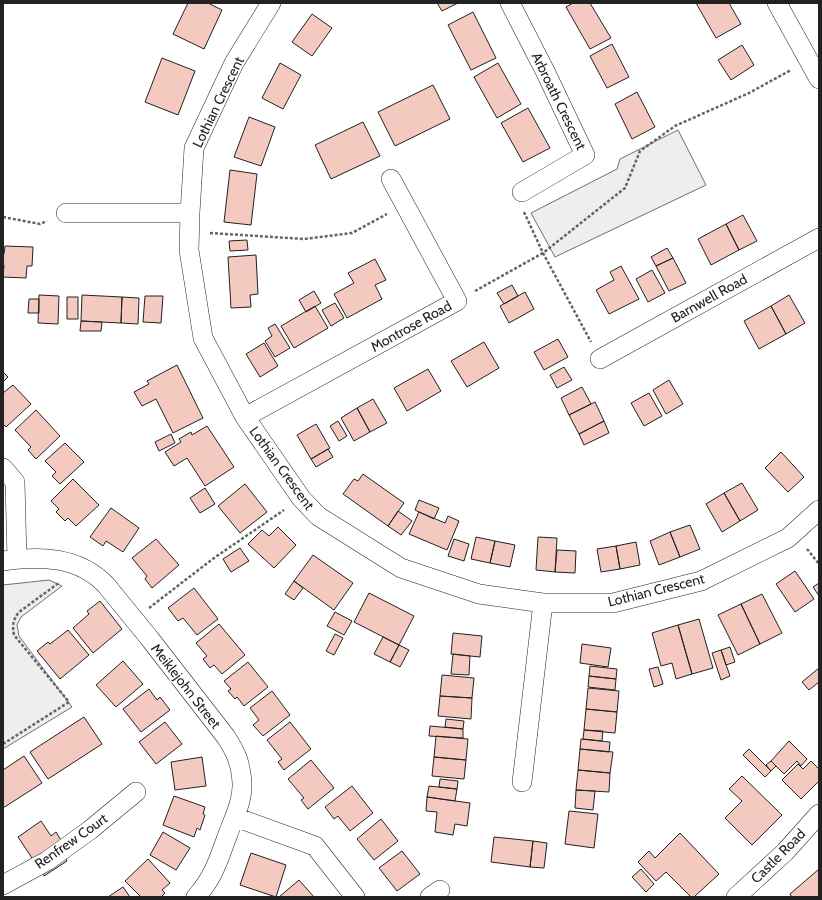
<svg xmlns="http://www.w3.org/2000/svg" width="822" height="900" viewBox="0 0 822 900" font-family="Cabin,sans-serif">
  <style>
    .green { fill: #eee; stroke: #6f6f6f }
    .building { fill: #f3c9c0; stroke: #222 }
    .lines { fill: none; stroke-linecap: round; stroke-linejoin: round }
    .minor-casing { stroke: #222; stroke-width: 20 }
    .path { stroke: #646464; stroke-width: 2.5; stroke-dasharray: 3 2; stroke-linecap: butt }
    .minor { stroke: #fff; stroke-width: 19 }
    .labels { text-anchor: middle; dominant-baseline: central; stroke-width: 3; stroke-linejoin: round; paint-order: stroke }
    .street-label { font-size: 14px; fill: #222; stroke: #fff }
  </style>
  <rect width="100%" height="100%" fill="#fff"/>
  <path class="green" d="M678,130L706,185L555,257L531,213L617,169L620,159Z
    M49,580L62,586L21,617L17,625L19,636L72,707L3,749V585Z"/>
  <path class="building" d="M188,3H208L222,10L204,49L173,34Z
    M437,3H458L442,11Z
    M573,3H590L611,38L590,49L566,7Z
    M696,3H729L741,24L716,38Z
    M473,12L496,58L471,70L448,25Z
    M312,14L332,28L312,56L292,42Z
    M612,44L629,77L607,88L590,56Z
    M742,45L754,65L731,80L718,60Z
    M162,58L195,71L178,115L145,102Z
    M280,63L301,75L283,109L262,98Z
    M498,63L521,104L497,118L474,77Z
    M433,85L450,119L395,146L378,112Z
    M637,92L655,127L632,139L615,104Z
    M528,108L550,148L523,162L501,123Z
    M249,117L275,127L261,166L234,157Z
    M363,122L380,156L331,179L315,145Z
    M230,170L257,174L251,225L224,222Z
    M743,215L757,241L739,250L726,224Z
    M726,224L739,250L711,265L698,239Z
    M247,240L248,250L230,251L229,241Z
    M5,246L33,247L32,266H27L26,278L3,277L4,265H3V254H4Z
    M667,248L673,258L656,266L651,257Z
    M256,255L258,294L250,295L251,307L231,308L228,257Z
    M673,258L686,283L669,291L656,266Z
    M375,259L386,280L375,285L382,299L347,318L334,294L354,283L348,273Z
    M621,266L639,299L609,314L596,290L614,280L610,272Z
    M652,270L665,293L648,302L636,279Z
    M512,285L518,296L504,304L497,293Z
    M314,291L321,303L306,312L299,300Z
    M525,292L534,309L509,323L500,306Z
    M39,295L59,296L58,324L38,323Z
    M82,295L122,297L121,323L81,321Z
    M789,295L805,323L786,334L771,306Z
    M145,296H163L161,323L143,322Z
    M67,297H78V319H67Z
    M122,297L139,298L138,324L121,323Z
    M29,299H39V313H28Z
    M335,303L344,318L331,326L322,310Z
    M315,306L328,328L294,348L281,326Z
    M771,306L786,334L759,349L744,321Z
    M81,321L102,322L101,331H80Z
    M275,324L290,348L275,357L265,341L272,336L268,328Z
    M558,339L568,357L544,370L534,352Z
    M484,342L499,368L467,387L451,361Z
    M264,343L278,366L260,377L246,354Z
    M177,365L203,418L173,433L156,399L142,406L134,392L149,384L147,381Z
    M564,367L572,380L557,388L550,375Z
    M428,369L441,391L407,411L394,388Z
    M3,372L8,377L3,382Z
    M669,380L683,404L666,414L653,390Z
    M13,385L31,404L6,427L3,424V393Z
    M582,387L591,404L569,415L561,398Z
    M649,393L662,416L644,426L631,403Z
    M373,399L387,423L370,432L357,408Z
    M595,402L604,421L579,434L569,415Z
    M357,408L370,432L354,441L341,418Z
    M36,410L60,436L36,459L28,450L31,447L15,430Z
    M338,421L347,436L339,441L330,426Z
    M604,421L609,433L584,445L579,434Z
    M316,424L330,448L311,459L297,435Z
    M207,426L234,467L205,486L187,458L174,466L165,452L181,442L179,439L191,432L192,435Z
    M171,434L175,443L159,451L155,442Z
    M65,443L84,462L60,484L52,476L56,472L45,461Z
    M328,449L333,457L316,467L311,459Z
    M781,452L804,477L788,492L765,468Z
    M363,474L404,503L388,526L343,494L354,479L358,481Z
    M73,479L99,505L76,526L68,518L65,521L56,512L59,509L51,501Z
    M742,483L758,510L740,521L724,493Z
    M245,484L267,512L240,533L218,506Z
    M205,488L215,504L200,513L190,498Z
    M724,493L740,521L722,532L706,504Z
    M419,500L439,508L434,519L415,510Z
    M111,508L139,528L123,552L106,541L103,546L90,537Z
    M398,511L412,521L401,535L388,526Z
    M419,512L445,523L448,516L459,521L447,550L409,534Z
    M690,525L700,549L680,557L670,532Z
    M278,527L296,545L274,568L248,544L262,530L269,536Z
    M670,532L680,557L659,565L650,541Z
    M476,537L495,541L490,563L471,559Z
    M538,537L557,538L555,572L536,570Z
    M156,539L179,565L152,588L145,579L147,576L132,558Z
    M454,539L469,544L464,561L448,556Z
    M495,541L515,545L510,567L490,563Z
    M636,542L640,565L620,569L616,546Z
    M616,546L620,569L601,572L597,549Z
    M240,548L249,561L231,572L223,559Z
    M557,550L576,551L575,573L555,572Z
    M313,555L353,583L334,610L294,581Z
    M795,571L814,599L795,612L776,584Z
    M294,581L303,588L294,600L285,594Z
    M819,583V596L813,587Z
    M194,588L218,619L197,635L183,618L178,621L168,608Z
    M369,593L414,616L399,645L354,622Z
    M762,594L782,633L760,644L741,604Z
    M100,601L122,629L93,653L73,628L89,614L87,611Z
    M741,604L760,644L738,655L718,615Z
    M335,612L352,621L344,635L327,626Z
    M699,619L713,668L692,674L678,625Z
    M219,624L245,655L222,674L214,665L210,668L203,659L207,656L196,643Z
    M678,625L692,674L676,679L672,663L661,666L652,633Z
    M68,630L89,655L60,679L37,651L48,642L50,644Z
    M453,633L482,636L480,657L451,654Z
    M335,634L343,638L334,655L326,651Z
    M383,637L399,645L390,662L374,654Z
    M582,644L611,648L608,667L580,663Z
    M399,645L409,650L400,667L390,662Z
    M730,647L735,662L726,665L721,650Z
    M721,650L730,676L721,680L712,653Z
    M453,654L470,656L469,675L451,674Z
    M123,661L143,684L116,707L96,685Z
    M248,662L268,687L244,706L237,697L235,699L228,691L231,689L224,681Z
    M590,666L617,669L616,679L589,676Z
    M658,667L663,684L654,687L649,669Z
    M819,668V682L809,690L802,682Z
    M442,675L474,678L472,698L440,696Z
    M589,676L616,679L615,690L588,687Z
    M588,688L619,691L617,712L586,709Z
    M149,689L157,700L160,697L170,710L141,732L123,709Z
    M272,691L290,715L263,736L253,725L259,720L250,708Z
    M440,696L472,698L471,719L438,716Z
    M586,709L617,712L615,733L584,730Z
    M84,717L102,744L48,779L30,752Z
    M446,719L464,721L463,729L445,727Z
    M165,722L182,744L156,764L139,742Z
    M290,722L311,749L284,770L278,762L282,759L267,740Z
    M430,726L463,729V738L429,736Z
    M584,730L603,731L602,741L583,739Z
    M436,736L468,739L466,760L434,757Z
    M581,739L610,742L609,752L580,749Z
    M789,741L807,759L801,766L797,761L784,774L771,761Z
    M580,749L613,752L610,773L578,770Z
    M749,749L771,771L765,777L743,755Z
    M24,756L42,783L3,808V770Z
    M202,757L206,786L175,790L171,762Z
    M434,757L466,760L464,779L432,776Z
    M311,760L334,788L308,809L301,800L304,798L288,779Z
    M771,761L776,766L771,771L766,765Z
    M811,761L819,769V781L801,799L782,780L798,764L803,769Z
    M578,770L610,773L609,792L576,790Z
    M742,776L782,815L752,845L725,818L742,801L729,789Z
    M440,779L458,781L457,789L439,787Z
    M352,786L373,813L350,831L338,816L334,819L325,807Z
    M429,786L457,789L455,801L427,797Z
    M576,790L595,791L593,810L575,808Z
    M174,796L205,807L203,814L205,815L200,830L197,828L194,837L163,825Z
    M427,797L470,803L467,826L455,824L453,835L435,832L437,812L426,811Z
    M569,811L598,814L594,848L565,844Z
    M381,819L398,841L374,860L357,839Z
    M41,821L51,836L56,832L62,842L57,845L67,861L44,876L18,837Z
    M163,832L190,848L176,870L150,855Z
    M680,833L719,874L694,897H691L666,872L656,881L638,862L649,851L655,858Z
    M494,837L533,841L530,867L491,862Z
    M533,841L547,843L544,868L530,867Z
    M402,851L420,874L397,891L379,868Z
    M251,853L286,865L276,897L240,885Z
    M148,859L170,883L162,890L165,893L161,897H141L125,881Z
    M641,869L654,884L646,892L632,877Z
    M819,869V897H792L790,894Z
    M299,880L314,897H279Z
    M123,887L130,897H108Z"/>
  <g class="lines">
    <defs>
      <path id="minor" d="M271,3L234,63L194,148L190,213L189,250L203,338L245,417L301,498L318,516L401,568L479,594L543,603H613L701,581L788,538L819,510
        M510,3L545,71L585,155L522,192
        M777,3L819,79
        M66,213H190
        M600,359L819,238
        M245,417L457,301L391,179
        M3,468L15,482L17,559
        M3,561C41,556 78,556 106,585L150,639L226,737C236,752 241,764 242,783C243,800 234,818 228,834C223,847 219,861 212,874C208,882 202,890 196,897
        M522,782L543,603
        M235,817L315,846L355,897
        M3,885L47,861L90,830L136,792
        M430,897L440,890
        M736,897L785,852L819,814"/>
    </defs>
    <use href="#minor" class="minor-casing"/>
    <path class="path" d="M524,212L543,253L591,342
      M3,217L40,224L47,221
      M210,233L304,239L352,233L387,214
      M475,291L543,253L625,188L640,151L675,126L749,93L791,70
      M807,549L819,564
      M149,608L214,558L284,510
      M3,744L69,702L14,635C12,625 13,620 19,612L60,582"/>
    <use href="#minor" class="minor"/>
  </g>
  <g class="labels">
    <g class="street-label">
      <text transform="translate(559 101) rotate(64)">Arbroath Crescent</text>
      <text transform="translate(218 102) rotate(-64)">Lothian Crescent</text>
      <text transform="translate(709 298) rotate(-29)">Barnwell Road</text>
      <text transform="translate(411 326) rotate(-29)">Montrose Road</text>
      <text transform="translate(282 468) rotate(54)">Lothian Crescent</text>
      <text transform="translate(656 590) rotate(-14)">Lothian Crescent</text>
      <text transform="translate(186 686) rotate(52)">Meiklejohn Street</text>
      <text transform="translate(71 841) rotate(-35)">Renfrew Court</text>
      <text transform="translate(778 856) rotate(-45)">Castle Road</text>
    </g>
  </g>
  <rect width="822" height="900" fill="none" stroke="#222222" stroke-width="8"/>
</svg>
